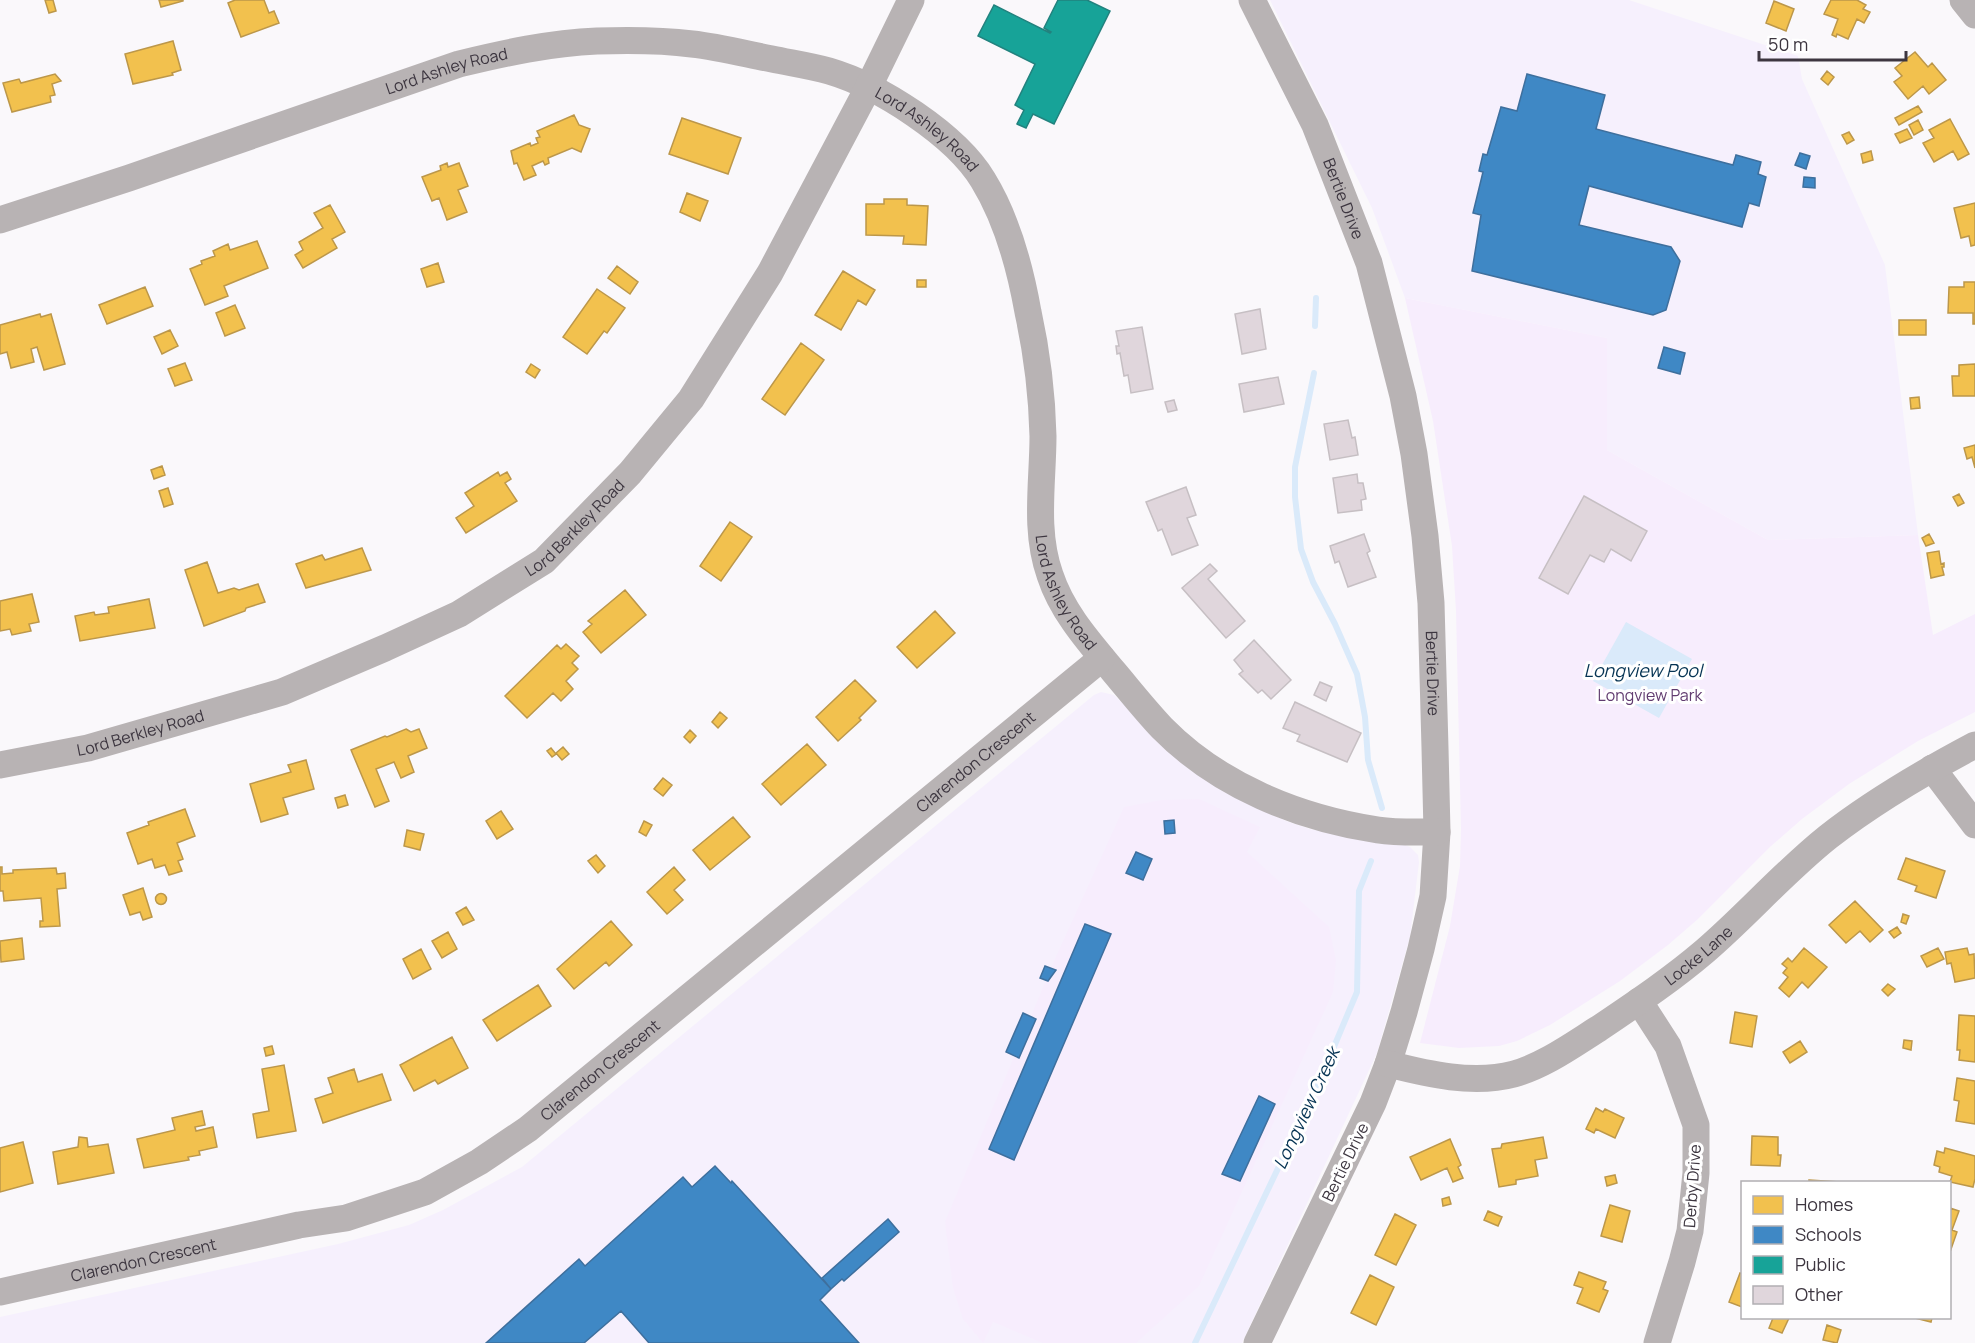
<svg xmlns="http://www.w3.org/2000/svg" width="1975" height="1343" viewBox="0 0 1975 1343" font-family="Manrope,sans-serif">
  <style>
    .education { fill: #f6f0fd }
    .green { fill: #f7edfd }
    .water { fill: #daeafa }
    .homes { fill: #f2c14e; stroke: #bc974a; stroke-width: 1.5 }
    .schools { fill: #3f88c5; stroke: #3e6f9d; stroke-width: 1.5 }
    .public { fill: #17a398; stroke: #22827e; stroke-width: 1.5 }
    .lines { fill: none; stroke-linecap: round; stroke-linejoin: round }
    .stream { stroke: #daeafa; stroke-width: 6 }
    .building { fill: #e0d6dc; stroke: #c6bfc3; stroke-width: 1.5 }
    .minor { stroke: #b8b3b4; stroke-width: 27 }
    .labels { text-anchor: middle; dominant-baseline: central; stroke-width: 6; stroke-linejoin: round; paint-order: stroke }
    .street-label { font-size: 16px; fill: #3d3640; stroke: #fff }
    .park-label { font-size: 16px; fill: #613c70; stroke: #fff }
    .water-label { font-size: 18px; font-style: italic; fill: #053353; stroke: #fff }
  </style>
  <rect width="100%" height="100%" fill="#faf8fb"/>
  <path class="education" d="M1270,0H1629L1798,56L1802,79L1885,265L1918,535L1768,540L1607,450V338L1405,298L1372,208Z
    M1101,692L1114,695L1185,764L1226,793L1286,821L1310,829L1380,844H1403L1410,847L1418,855L1419,862L1410,937L1377,1053L1242,1343H0V1317L338,1244L409,1225L443,1210L522,1167L1094,695Z"/>
  <path class="green" d="M1405,298L1607,338V450L1768,540L1918,535L1933,635L1975,614V712L1918,741L1849,784L1802,819L1771,846L1698,919L1668,945L1620,981L1550,1025L1517,1041L1499,1046L1459,1048L1420,1043L1450,926L1460,866L1461,829L1456,611L1452,546L1433,421Z
    M1199,799L1260,827L1247,852L1329,927L1336,960L1333,992L1199,1286L1136,1343H1043L993,1322L983,1343L963,1319L953,1288L945,1222L1054,961L1124,807L1162,800Z"/>
  <path class="water" d="M1626,622L1692,659L1659,718L1593,681Z"/>
  <path class="homes" d="M45,0H53L56,11L49,13Z
    M159,0H183V1L161,7Z
    M235,0H264L269,13L274,11L279,23L241,37L228,3Z
    M1831,0H1857L1866,5L1863,9L1870,12L1864,23L1857,19L1848,39L1837,34L1836,37L1832,35L1838,19L1824,14Z
    M1774,1L1794,9L1786,31L1766,23Z
    M173,41L181,70L172,73L173,75L133,84L125,54Z
    M1915,52L1928,67L1932,63L1946,80L1929,94L1923,86L1908,99L1894,82L1902,76L1895,68Z
    M1827,71L1834,77L1828,85L1821,79Z
    M55,74L61,81L52,84L55,95L50,96L51,102L12,112L3,83L19,79L21,83Z
    M1918,106L1922,112L1899,125L1895,118Z
    M574,115L579,125L590,129L581,152L572,148L548,158L549,163L545,165L543,161L532,166L536,175L524,180L517,163L514,164L511,151L530,143L531,146L538,143L536,138L540,137L537,131Z
    M682,118L741,138L728,174L669,154Z
    M1950,119L1969,154L1958,160L1953,151L1934,162L1923,143L1934,138L1929,130Z
    M1918,120L1923,130L1914,135L1909,125Z
    M1907,129L1912,138L1900,143L1895,134Z
    M1849,132L1854,140L1847,144L1842,135Z
    M1871,151L1873,160L1863,163L1861,154Z
    M447,163L448,167L459,163L468,186L458,190L467,212L447,220L439,198L432,201L422,177L441,170L440,166Z
    M687,193L708,201L700,221L680,212Z
    M884,199H907V205L928,206L926,245L903,244L904,236L866,235V204H884Z
    M1975,203V245L1971,246L1969,236L1961,238L1954,208Z
    M330,205L345,232L332,239L337,248L303,268L295,255L303,250L299,242L323,228L314,213Z
    M257,241L268,268L224,286L228,296L205,305L190,269L202,264L201,261L215,256L213,251L228,244L230,250Z
    M438,263L444,282L427,287L421,269Z
    M617,266L638,282L630,294L608,278Z
    M843,271L875,290L866,305L858,300L841,330L815,315Z
    M917,280H926V287H917Z
    M1964,282H1975V324H1973V313H1948L1949,287H1964Z
    M145,287L153,306L107,324L99,305Z
    M597,289L625,308L607,333L604,331L587,354L563,337Z
    M235,305L245,328L225,336L216,313Z
    M40,314L41,317L51,314L65,364L44,370L37,347L31,349L34,362L11,368L7,352L0,354V325Z
    M1899,320H1926V335H1899Z
    M170,330L178,346L162,354L154,337Z
    M801,343L824,360L785,415L762,399Z
    M185,363L192,380L175,386L168,369Z
    M531,364L540,370L535,378L526,372Z
    M1975,364V396H1953L1952,376H1959V365Z
    M1919,397L1920,408L1911,409L1910,398Z
    M1975,445V468L1972,457L1967,459L1964,448Z
    M162,466L165,475L154,479L151,470Z
    M498,472L500,476L507,472L511,479L505,483L517,501L466,533L456,518L474,506L465,493Z
    M168,488L173,504L164,507L159,491Z
    M1959,494L1964,503L1958,506L1953,497Z
    M730,522L752,537L721,581L700,566Z
    M1929,534L1934,543L1926,546L1922,538Z
    M362,548L371,570L306,588L296,564L322,555L325,560Z
    M1939,551L1941,564L1944,563V567H1942L1944,575L1931,578L1927,553Z
    M207,562L218,593L234,588L239,590L258,584L265,602L246,608L245,611L204,626L185,570Z
    M625,590L646,615L601,653L583,632L592,624L588,621Z
    M32,594L39,622L29,624L31,631L12,635L10,629L0,631V601Z
    M149,599L155,628L80,641L75,616L94,612L95,615L109,613L108,607Z
    M935,611L955,633L917,668L897,647Z
    M566,644L579,656L572,663L578,669L566,681L573,689L561,701L553,693L527,718L505,696L557,645L561,649Z
    M855,680L876,701L859,718L861,720L838,741L816,717Z
    M720,712L727,718L718,728L712,722Z
    M406,729L411,732L419,729L427,748L408,756L414,772L401,778L394,762L376,769L389,801L375,807L351,750L385,736L387,737Z
    M690,730L696,736L690,743L684,737Z
    M807,744L826,765L781,805L762,784Z
    M563,747L569,754L562,760L556,753Z
    M551,748L556,754L552,757L547,751Z
    M306,760L314,789L283,798L288,814L261,822L250,784L291,772L288,765Z
    M663,778L672,785L663,796L654,789Z
    M345,795L348,805L338,808L335,798Z
    M185,809L195,836L177,843L183,859L178,861L182,871L169,875L165,865L155,868L152,859L138,864L127,833L149,825L148,822Z
    M501,811L513,829L497,839L486,821Z
    M733,817L750,837L710,870L693,850Z
    M644,821L652,825L646,836L639,832Z
    M407,830L424,834L420,850L404,846Z
    M596,855L605,866L598,873L588,861Z
    M1906,858L1945,871L1936,898L1915,891L1917,886L1898,879Z
    M0,867H2V874L13,873V870L56,868L57,874L65,873L66,888L57,889L60,926L40,927V921H43L41,898L4,901L3,891H0Z
    M674,867L685,880L674,890L683,900L667,914L647,892Z
    M143,888L152,917L143,920L140,912L130,915L123,895Z
    M155.5 899a5.5 5.5 0 1 1 11 0a5.5 5.5 0 1 1-11 0Z
    M1855,901L1883,930L1870,942L1860,931L1846,943L1829,925Z
    M466,907L474,920L463,925L456,913Z
    M1903,914L1909,916L1906,924L1901,922Z
    M611,921L632,945L609,966L606,962L574,989L557,969Z
    M1897,927L1901,933L1894,938L1889,932Z
    M448,932L457,949L442,958L432,941Z
    M22,938L24,959L1,962L0,941Z
    M1804,948L1827,967L1808,988L1802,982L1789,997L1779,988L1788,977L1783,973L1787,968L1782,964L1788,958L1792,962Z
    M1938,948L1944,959L1927,967L1921,956Z
    M1967,948L1969,955L1974,954L1975,978L1955,982L1951,963L1947,964L1945,952Z
    M421,949L431,969L413,979L403,959Z
    M1888,984L1895,989L1888,996L1882,990Z
    M538,985L551,1006L497,1041L483,1020Z
    M1735,1012L1757,1016L1752,1047L1730,1043Z
    M1959,1015L1975,1016V1062L1959,1060L1960,1050H1957Z
    M452,1037L468,1068L438,1084L435,1080L414,1091L400,1065Z
    M1904,1040L1912,1041L1911,1050L1903,1048Z
    M1800,1041L1807,1052L1790,1063L1783,1052Z
    M272,1046L274,1054L266,1056L264,1048Z
    M284,1065L296,1131L257,1138L253,1114L269,1111L262,1069Z
    M354,1069L358,1082L382,1074L391,1100L323,1123L315,1099L333,1093L328,1078Z
    M1957,1078L1975,1081V1124L1956,1121L1959,1101L1954,1100Z
    M1596,1108L1603,1112L1605,1109L1624,1118L1615,1138L1596,1129L1594,1133L1586,1129Z
    M202,1111L205,1125L195,1127L196,1131L213,1127L217,1147L199,1151L200,1155L188,1157L189,1160L144,1168L137,1139L175,1130L172,1118Z
    M1752,1136L1778,1137V1155H1781L1780,1166L1751,1165Z
    M79,1137L87,1138L88,1147L108,1144L114,1173L58,1184L53,1152L78,1147Z
    M1543,1137L1547,1158L1535,1160L1538,1176L1516,1180V1184L1499,1187L1492,1149L1501,1148L1502,1144Z
    M1450,1139L1461,1165L1458,1167L1463,1178L1453,1182L1447,1168L1421,1180L1410,1157Z
    M23,1142L33,1183L0,1192V1148Z
    M1945,1148L1975,1156V1179L1973,1187L1950,1182L1952,1176L1939,1172L1940,1167L1934,1165L1937,1151L1944,1153Z
    M1615,1175L1617,1183L1607,1186L1605,1177Z
    M1809,1180L1840,1182H1809Z
    M1449,1197L1451,1204L1443,1206L1442,1199Z
    M1610,1205L1630,1211L1622,1242L1601,1236Z
    M1950,1208L1959,1211L1952,1230L1957,1232L1950,1252Z
    M1488,1211L1502,1217L1498,1226L1484,1220Z
    M1395,1214L1416,1225L1396,1265L1375,1255Z
    M1579,1272L1606,1282L1603,1289L1608,1291L1599,1312L1577,1303L1583,1288L1574,1285Z
    M1740,1273L1742,1274V1307L1729,1302Z
    M1370,1275L1394,1287L1376,1325L1351,1313Z
    M1773,1318H1789L1782,1333L1769,1328Z
    M1915,1318H1932L1931,1322Z
    M1827,1325L1841,1330L1837,1343L1823,1340Z"/>
  <path class="schools" d="M1527,74L1605,95L1596,129L1733,165L1736,155L1761,162L1758,174L1766,177L1759,206L1749,203L1742,227L1589,186L1579,225L1671,247L1680,261L1666,310L1653,315L1472,271L1481,215L1473,213L1483,172L1479,171L1483,154L1487,155L1501,107L1517,111Z
    M1800,153L1810,156L1806,169L1795,165Z
    M1804,177L1815,178V188L1803,187Z
    M1664,347L1685,353L1680,374L1658,368Z
    M1174,820L1175,833L1165,834L1164,821Z
    M1136,852L1152,859L1143,880L1126,873Z
    M1085,924L1111,934L1014,1160L989,1149Z
    M1045,966L1056,970L1048,981L1040,978Z
    M1023,1013L1036,1019L1019,1058L1006,1052Z
    M1259,1096L1275,1104L1240,1181L1222,1174Z
    M715,1166L731,1183L732,1181L831,1289L820,1300L859,1343H649L621,1311L584,1343H486L579,1259L585,1266L683,1177L692,1187Z
    M888,1219L899,1232L844,1281L842,1279L831,1289L822,1278Z"/>
  <path class="public" d="M1058,0H1087L1110,11L1054,124L1033,114L1026,128L1017,124L1024,110L1015,105L1035,64L978,36L994,5L1050,33L1051,32L1044,28Z"/>
  <g class="lines">
    <path class="stream" d="M1315,326L1316,298
      M1314,373L1295,467V497L1301,549L1313,582L1335,624L1357,674L1365,717L1368,760L1382,808
      M1195,1343L1320,1080L1357,992L1359,891L1371,861"/>
  </g>
  <path class="building" d="M1260,309L1266,349L1242,354L1235,314Z
    M1142,327L1153,389L1131,393L1128,375L1124,376L1120,353L1117,354L1116,346H1119L1116,331Z
    M1278,377L1284,404L1244,412L1239,384Z
    M1174,400L1177,410L1168,412L1165,402Z
    M1348,420L1352,438L1355,437L1358,455L1330,460L1324,424Z
    M1357,474L1358,483H1363L1366,499L1361,500L1362,510L1338,513L1333,478Z
    M1186,487L1196,515L1187,518L1198,545L1172,555L1162,529L1158,531L1146,502Z
    M1584,496L1647,531L1631,561L1611,549L1604,562L1590,555L1568,594L1539,578Z
    M1364,534L1370,551L1367,553L1376,577L1348,587L1339,561L1335,563L1330,546Z
    M1210,564L1217,571L1208,579L1245,621L1226,638L1182,588Z
    M1254,640L1291,680L1271,699L1262,690L1258,693L1239,674L1243,671L1234,660Z
    M1320,682L1332,687L1326,701L1314,695Z
    M1295,702L1361,733L1347,762L1297,741L1300,735L1283,728Z"/>
  <g class="lines">
    <g class="minor">
      <path id="s1" d="M1252,0L1315,125L1369,263L1403,396L1414,454L1425,536L1431,603L1435,748L1437,832L1433,896L1421,949L1404,1012L1388,1064L1373,1103L1257,1343"/>
      <path d="M1963,0L1975,15"/>
      <path id="s2" d="M0,220L129,178L459,64C504,53 550,43 597,41C628,40 661,40 692,44C719,47 746,54 772,59C791,63 811,66 829,71C880,86 956,135 983,180C1007,219 1020,267 1028,312C1037,353 1042,394 1043,436C1043,482 1034,530 1050,575C1062,612 1089,642 1114,672C1130,691 1145,710 1162,728C1219,786 1299,818 1378,830C1397,833 1418,832 1437,832"/>
      <path id="s3" d="M0,765L88,748L282,692L385,648L459,614L544,561L630,473L691,399L770,273L868,88L911,0"/>
      <path d="M1932,768L1975,825"/>
      <path d="M1639,1001L1668,1046L1696,1125V1173L1690,1231L1682,1262L1657,1343"/>
      <path id="s4" d="M1388,1064C1428,1074 1473,1085 1514,1074C1545,1065 1571,1046 1598,1029C1635,1004 1671,980 1705,951C1747,915 1784,872 1828,837C1874,801 1924,772 1975,745"/>
      <path id="s5" d="M0,1292L299,1225L346,1218L425,1192L479,1162L528,1129L1102,658"/>
    </g>
  </g>
  <g class="labels">
    <g class="street-label">
      <text stroke="none"><textPath href="#s2" startOffset="471">Lord Ashley Road</textPath></text>
      <text stroke="none"><textPath href="#s2" startOffset="975">Lord Ashley Road</textPath></text>
      <text stroke="none"><textPath href="#s1" startOffset="219">Bertie Drive</textPath></text>
      <text stroke="none"><textPath href="#s3" startOffset="630">Lord Berkley Road</textPath></text>
      <text stroke="none"><textPath href="#s2" startOffset="1479">Lord Ashley Road</textPath></text>
      <text stroke="none"><textPath href="#s1" startOffset="705">Bertie Drive</textPath></text>
      <text stroke="none"><textPath href="#s3" startOffset="144">Lord Berkley Road</textPath></text>
      <text stroke="none"><textPath href="#s5" startOffset="1137">Clarendon Crescent</textPath></text>
      <text stroke="none"><textPath href="#s4" startOffset="348">Locke Lane</textPath></text>
      <text stroke="none"><textPath href="#s5" startOffset="651">Clarendon Crescent</textPath></text>
      <text transform="translate(1345 1162) rotate(-64)">Bertie Drive</text>
      <text transform="translate(1692 1186) rotate(-86)">Derby Drive</text>
      <text stroke="none"><textPath href="#s5" startOffset="147">Clarendon Crescent</textPath></text>
    </g>
    <g class="park-label">
      <text x="1650" y="695">Longview Park</text>
    </g>
    <g class="water-label">
      <text x="1643" y="670">Longview Pool</text>
      <text transform="translate(1306 1108) rotate(-65)">Longview Creek</text>
    </g>
  </g>
  <rect x="1741" y="1181" width="210" height="138" fill="#ffffff" stroke="#b1afb3" stroke-width="1.5"/>
  <rect x="1753" y="1196" width="30" height="18" fill="#f2c14e" stroke="#b1afb3" stroke-width="1.5"/>
  <text x="1795" y="1211" font-size="18" fill="#3d3640">Homes</text>
  <rect x="1753" y="1226" width="30" height="18" fill="#3f88c5" stroke="#b1afb3" stroke-width="1.5"/>
  <text x="1795" y="1241" font-size="18" fill="#3d3640">Schools</text>
  <rect x="1753" y="1256" width="30" height="18" fill="#17a398" stroke="#b1afb3" stroke-width="1.5"/>
  <text x="1795" y="1271" font-size="18" fill="#3d3640">Public</text>
  <rect x="1753" y="1286" width="30" height="18" fill="#e0d6dc" stroke="#b1afb3" stroke-width="1.5"/>
  <text x="1795" y="1301" font-size="18" fill="#3d3640">Other</text>
  <path d="M1759 51v9h147v-9" fill="none" stroke="#3d3640" stroke-width="3"/>
  <text x="1768" y="51" font-size="18" fill="#3d3640" stroke="#ffffff" stroke-width="4.5" paint-order="stroke">50 m</text>
</svg>
